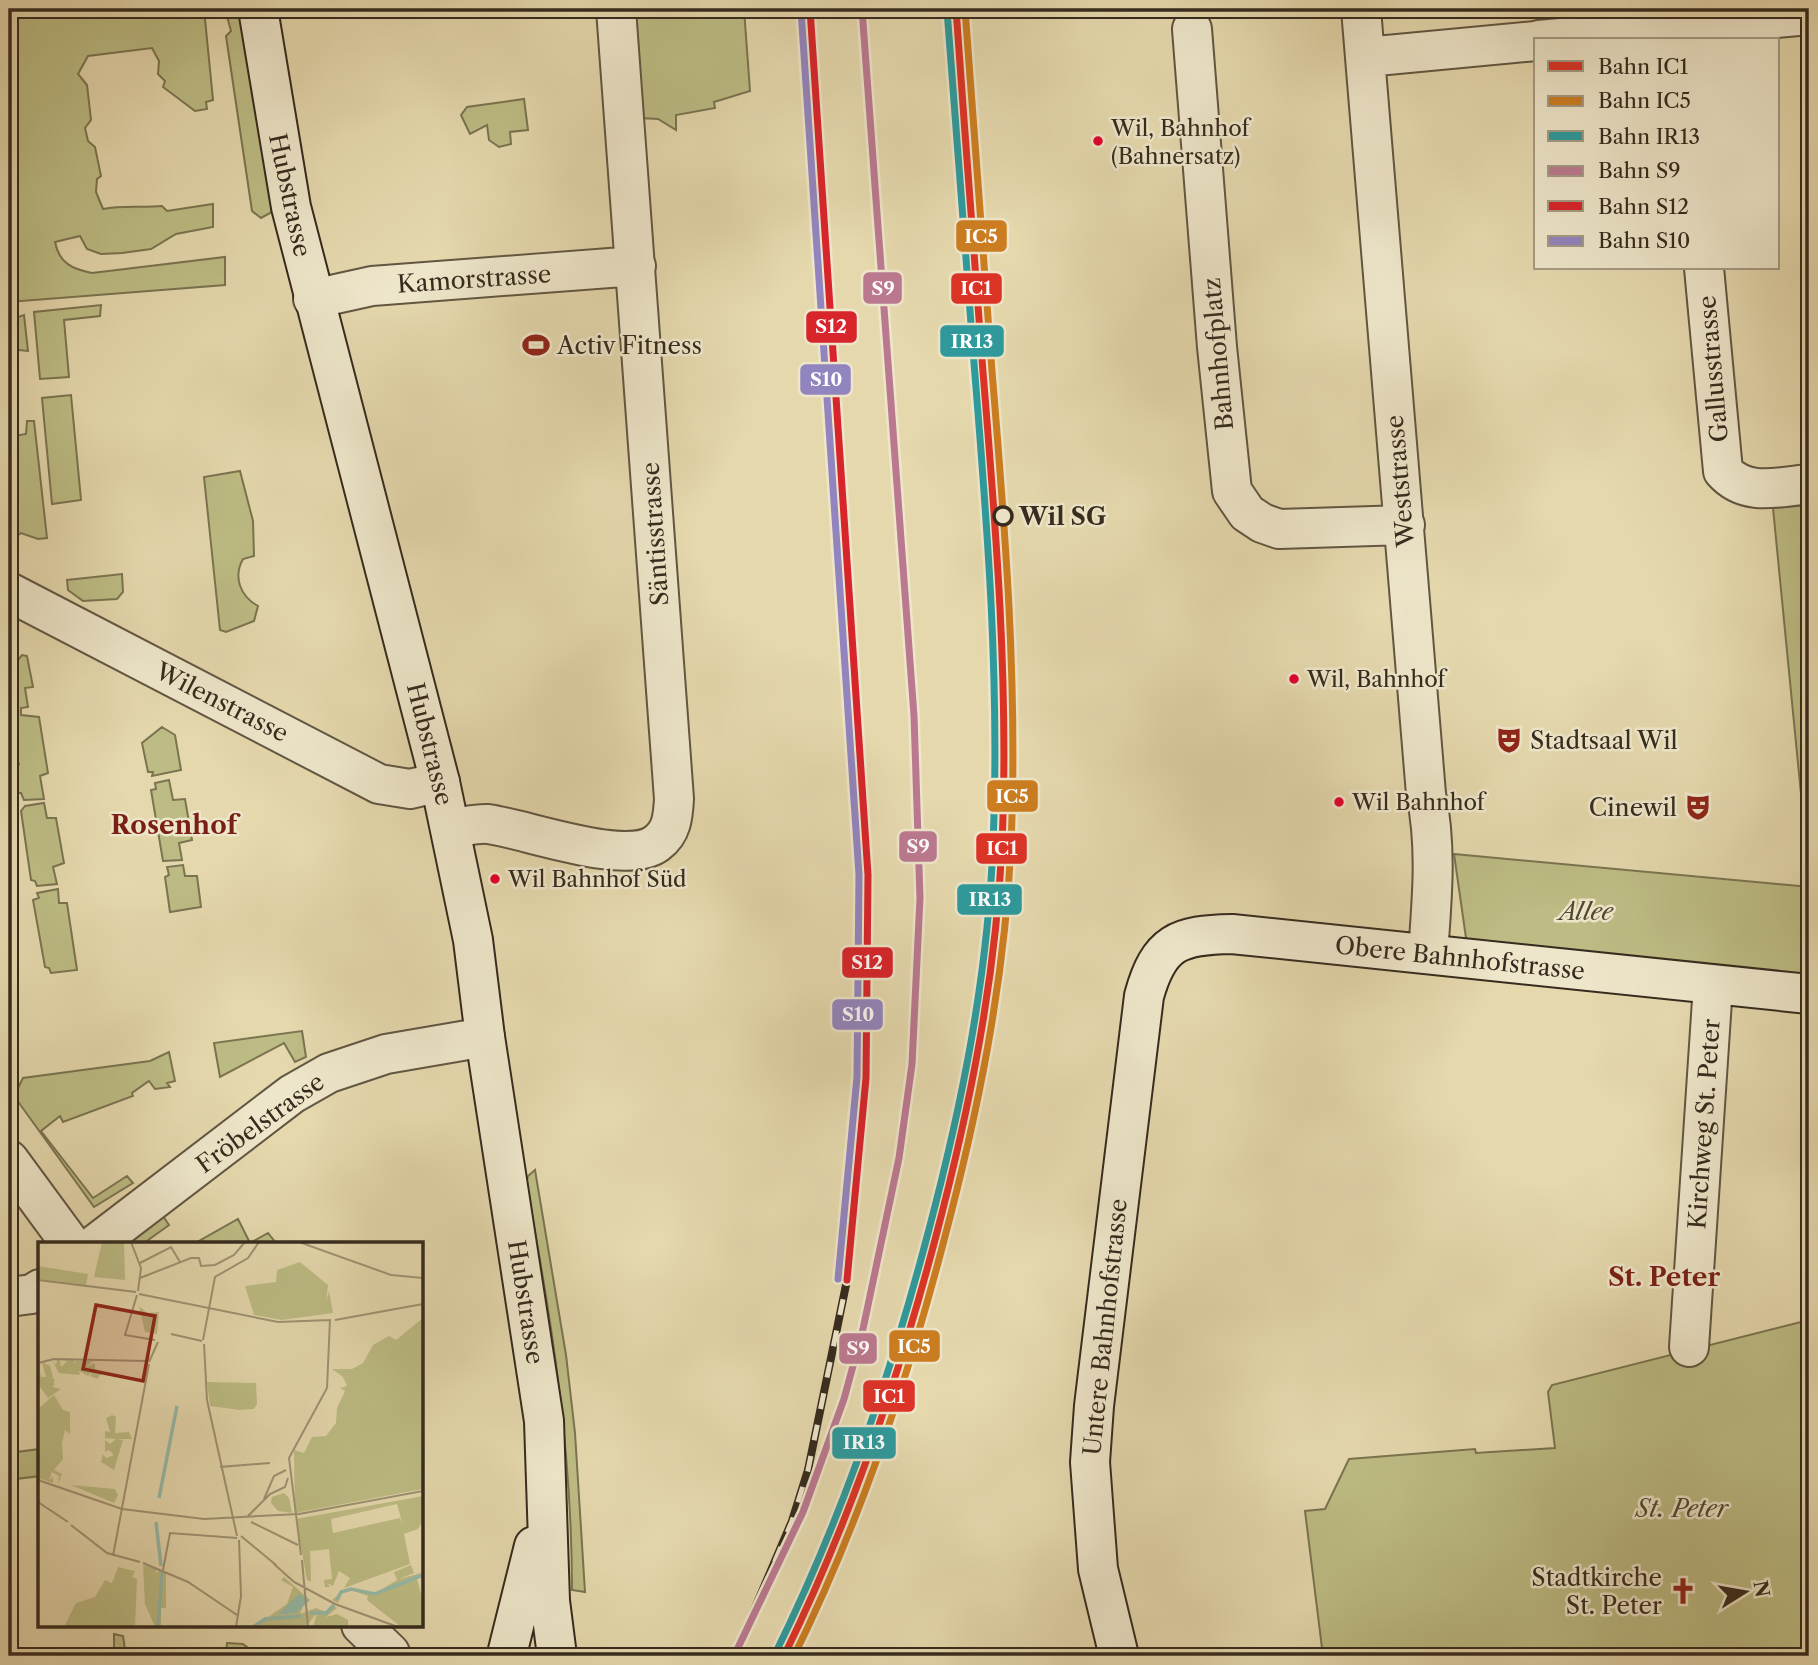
<svg xmlns="http://www.w3.org/2000/svg" width="1818" height="1665" viewBox="0 0 1818 1665" font-family="'Libre Caslon Text',serif">
  <style>
    .green { fill: #bdbc84; stroke: #7a7451; stroke-width: 2 }
    .lines { fill: none; stroke-linecap: round; stroke-linejoin: round }
    .street-casing { stroke: #625642; stroke-width: 42 }
    .secondary-casing { stroke: #362b1e; stroke-width: 42 }
    .street { stroke: #eee6ca; stroke-width: 38 }
    .secondary { stroke: #eee6ca; stroke-width: 38 }
    .rail-casing { stroke: #362b1e; stroke-width: 8 }
    .rail { stroke: #eee6ca; stroke-width: 5; stroke-dasharray: 16; stroke-linecap: butt }
    .rail-1-casing { stroke: #eee6ca; stroke-width: 12 }
    .rail-2-casing { stroke: #eee6ca; stroke-width: 12 }
    .rail-3-casing { stroke: #eee6ca; stroke-width: 12 }
    .rail-4-casing { stroke: #eee6ca; stroke-width: 12 }
    .rail-5-casing { stroke: #eee6ca; stroke-width: 12 }
    .rail-6-casing { stroke: #eee6ca; stroke-width: 12 }
    .rail-1 { stroke: #dd3327; stroke-width: 7 }
    .rail-2 { stroke: #cc7d20; stroke-width: 7 }
    .rail-3 { stroke: #2e9a9d; stroke-width: 7 }
    .rail-4 { stroke: #bb7990; stroke-width: 7 }
    .rail-5 { stroke: #d8242b; stroke-width: 7 }
    .rail-6 { stroke: #9285bf; stroke-width: 7 }
    .bus-dot { fill: #e4002b; stroke: #eee6ca; stroke-width: 2.5 }
    .stop-dot { fill: #eee6ca; stroke: #362b1e; stroke-width: 3.5 }
    .labels { text-anchor: middle; dominant-baseline: central; stroke-width: 5; stroke-linejoin: round; paint-order: stroke }
    .bus-label { font-size: 22px; fill: #362b1e; stroke: #eee6ca; text-anchor: start }
    .street-label { font-size: 24px; fill: #362b1e; stroke: #eee6ca }
    .poi-label { font-size: 24px; fill: #362b1e; stroke: #eee6ca; text-anchor: start }
    .stop-label { font-size: 24px; font-weight: bold; fill: #362b1e; stroke: #eee6ca; text-anchor: start }
    .park-label { font-size: 24px; font-style: italic; fill: #514832; stroke: #eee6ca }
    .neighbourhood-label { font-size: 26px; font-weight: bold; fill: #7a1f14; stroke: #eee6ca }
    .inset-river { fill: none; stroke: #96baa8; stroke-width: 3.5 }
    .inset-road { fill: none; stroke: #9f9374; stroke-width: 2 }
    .view { fill: #8f2418; fill-opacity: 0.15; stroke: #8f2418; stroke-width: 3.5 }
    .inset-edge { fill: none; stroke: #362b1e; stroke-width: 3.5 }
    .line-badge { stroke: #eee6ca; stroke-width: 2.5 }
    .badge-label { font-size: 19px; text-anchor: middle; font-weight: bold; fill: #fff }
  </style>
  <rect width="100%" height="100%" fill="#e5d8ad"/>
  <filter id="stains"><feTurbulence type="fractalNoise" baseFrequency=".00286" numOctaves="4"/><feColorMatrix values="0 0 0 0 .2 0 0 0 0 .09 0 0 0 0 .02 0 0 0 .5 -.17"/></filter>
  <radialGradient id="worn" r=".72"><stop offset=".6" stop-color="#630" stop-opacity="0"/><stop offset="1" stop-color="#630" stop-opacity=".3"/></radialGradient>
  <path class="green" d="M27,9H204L213,100L206,102L207,109L195,111L163,87L165,81L158,74L159,61L152,48L88,56L78,74L87,85L91,120L85,128L88,141L95,147L101,176L97,179L96,192L103,209C123,205 141,208 162,206L167,211L213,204V227L176,234L151,249L122,253L101,254L87,249L80,236L55,242C59,263 72,269 92,273L225,257V285L9,302V19L27,16Z
    M225,9H241L272,212L261,218L252,211L226,36L231,31Z
    M630,9H744L750,91L714,102L715,108L676,115V130L658,119L640,118Z
    M524,99L528,130L510,132L511,144L499,147L489,140L487,125L470,134L461,115L467,107Z
    M101,305L100,316L64,320L69,377L40,379L34,312Z
    M24,315L28,351L9,349V320Z
    M71,395L81,500L52,504L42,398Z
    M27,421H34L47,538L38,539L21,533L14,538L12,530L9,529V437L26,434Z
    M240,471L253,521L254,556L243,559C233,577 240,596 258,606L254,621L226,632L220,630L204,477Z
    M1809,505V793L1801,794L1773,508Z
    M122,574L123,592L117,599L83,601L68,590L67,580Z
    M22,655L27,656L33,687L25,688L28,707L21,708V715L39,717L48,773L40,776L44,799L24,800L21,793H18L14,769L19,764L17,759L12,761L9,671Z
    M162,727L175,735L181,770L152,776L153,772H148L142,743Z
    M169,780L173,800L185,799L192,840L179,843L182,860L163,861L151,790L156,789L155,783Z
    M44,803L47,818H56L64,863L53,867L57,884L37,886L35,881L31,880L21,811L25,806Z
    M1454,854L1809,887V977L1467,945Z
    M183,865L185,876H197L201,907L170,912L165,877L169,875L167,867Z
    M58,889L59,903H67L77,970L51,973L49,968L45,967L33,900L39,898L37,893Z
    M302,1031L306,1057L295,1062L284,1043L220,1077L214,1043Z
    M169,1052L175,1081L167,1083L170,1087L155,1089L149,1081L132,1093L133,1096L63,1122L60,1116L41,1131L93,1198L127,1176L133,1183L94,1207L14,1096L23,1078L150,1061Z
    M535,1170L566,1355L575,1433L585,1592L572,1590C572,1453 552,1318 526,1184L528,1176Z
    M161,1213L169,1225L144,1243H120Z
    M238,1219L250,1243L268,1233L276,1243H201L199,1241Z
    M1809,1320V1656H1323L1305,1511L1325,1509L1349,1459L1475,1449L1476,1453L1555,1448L1548,1392L1552,1385Z
    M40,1449V1476L16,1479L17,1505L9,1506V1453Z
    M114,1634L123,1636L126,1656H114Z
    M227,1643L243,1644L258,1656H226Z"/>
  <g class="lines">
    <defs>
      <path id="street" d="M1361,9L1426,794C1437,847 1432,899 1428,953
        M1192,29L1217,347L1232,491L1247,513L1262,523L1279,529L1405,525
        M1539,40L1809,15
        M1366,57L1536,41
        M1704,268L1723,471C1746,497 1778,487 1809,484
        M313,299L372,286L636,266
        M9,592L379,784L410,789L440,782
        M451,828C462,827 477,823 488,824C526,829 627,867 657,843C672,832 673,816 674,799L616,9
        M9,1160L70,1243
        M97,1243L292,1094L329,1073L386,1054L485,1037
        M9,1297L32,1294L40,1289
        M1689,1347L1713,985
        M361,1625L390,1653"/>
      <path id="secondary" d="M258,9L291,207L440,782L473,940L485,1037L544,1421L550,1601L557,1656
        M507,1654L534,1546
        M1119,1656L1098,1569L1090,1462L1094,1406L1144,996C1159,942 1178,935 1232,934L1809,994"/>
    </defs>
    <use href="#street" class="street-casing"/>
    <use href="#secondary" class="secondary-casing"/>
    <use href="#street" class="street"/>
    <use href="#secondary" class="secondary"/>
    <defs>
      <path id="rail" d="M737,1650L792,1521L808,1470L847,1280"/>
    </defs>
    <use href="#rail" class="rail-casing"/>
    <use href="#rail" class="rail"/>
    <defs>
      <path id="rail-1" d="M784,1656C850,1521 898,1381 936,1236C970,1107 996,977 1002,844C1009,687 996,529 983,372C973,251 965,130 956,9"/>
      <path id="rail-2" d="M794,1656C859,1524 906,1386 943,1244C978,1113 1005,980 1011,844C1018,687 1005,528 992,371C982,251 974,130 965,9"/>
      <path id="rail-3" d="M776,1652C842,1518 890,1378 928,1233C962,1105 988,975 993,843C1000,683 987,522 974,363C964,245 956,127 947,10"/>
      <path id="rail-4" d="M734,1656L803,1512L844,1399L863,1329L899,1158L912,1064L920,898L914,716L862,9"/>
      <path id="rail-5" d="M810,9L868,875L866,1078L847,1280"/>
      <path id="rail-6" d="M801,10L859,875L857,1077L838,1279"/>
    </defs>
    <use href="#rail-1" class="rail-1-casing"/>
    <use href="#rail-2" class="rail-2-casing"/>
    <use href="#rail-3" class="rail-3-casing"/>
    <use href="#rail-4" class="rail-4-casing"/>
    <use href="#rail-5" class="rail-5-casing"/>
    <use href="#rail-6" class="rail-6-casing"/>
    <use href="#rail-1" class="rail-1"/>
    <use href="#rail-2" class="rail-2"/>
    <use href="#rail-3" class="rail-3"/>
    <use href="#rail-4" class="rail-4"/>
    <use href="#rail-5" class="rail-5"/>
    <use href="#rail-6" class="rail-6"/>
  </g>
  <defs>
    <symbol id="stadium-bare" viewBox="-9 -9 18 18"><path d="M0-5a6.5 5 0 1 0 0 10a6.5 5 0 1 0 0-10ZM-3.5-1.8h7v3.6h-7Z" fill="#8f2418" stroke="#eee6ca" stroke-width="2.5" paint-order="stroke"/></symbol>
    <symbol id="theatre-bare" viewBox="-9 -9 18 18"><path d="M-5-5.5Q0-4 5-5.5V0Q5 5 0 6Q-5 5-5 0ZM-3.3-2.5H-1v1.5H-3.3ZM1-2.5H3.3v1.5H1ZM-2.8 1Q0 5.5 2.8 1Z" fill="#8f2418" stroke="#eee6ca" stroke-width="2.5" paint-order="stroke"/></symbol>
    <symbol id="church-bare" viewBox="-9 -9 18 18"><path d="M-1.2-6h2.4v3.5h3.3v2.4h-3.3V6h-2.4V-.1h-3.3v-2.4h3.3Z" fill="#8f2418" stroke="#eee6ca" stroke-width="2.5" paint-order="stroke"/></symbol>
  </defs>
  <g fill-rule="evenodd">
    <use href="#stadium-bare" x="517" y="326" width="38" height="38"/>
    <use href="#theatre-bare" x="1490" y="721" width="38" height="38"/>
    <use href="#theatre-bare" x="1679" y="788" width="38" height="38"/>
    <use href="#church-bare" x="1664" y="1572" width="38" height="38"/>
  </g>
  <g class="bus-dot">
    <circle cx="1098" cy="141" r="6"/>
    <circle cx="1294" cy="679" r="6"/>
    <circle cx="1339" cy="802" r="6"/>
    <circle cx="495" cy="879" r="6"/>
  </g>
  <circle class="stop-dot" cx="1003" cy="516" r="9"/>
  <g class="labels">
    <g class="bus-label">
      <text x="1111" y="128">Wil, Bahnhof<tspan x="1111" dy="28">(Bahnersatz)</tspan></text>
      <text x="1307" y="679">Wil, Bahnhof</text>
      <text x="1352" y="802">Wil Bahnhof</text>
      <text x="508" y="879">Wil Bahnhof Süd</text>
    </g>
    <g class="street-label">
      <text transform="translate(290 195) rotate(78)">Hubstrasse</text>
      <text transform="translate(474 279) rotate(-4)">Kamorstrasse</text>
      <text transform="translate(1218 354) rotate(-95)">Bahnhofplatz</text>
      <text transform="translate(1713 369) rotate(-95)">Gallusstrasse</text>
      <text transform="translate(1400 481) rotate(-95)">Weststrasse</text>
      <text transform="translate(655 534) rotate(-94)">Säntisstrasse</text>
      <text transform="translate(222 702) rotate(27)">Wilenstrasse</text>
      <text transform="translate(430 744) rotate(76)">Hubstrasse</text>
      <text transform="translate(1460 958) rotate(6)">Obere Bahnhofstrasse</text>
      <text transform="translate(260 1123) rotate(-36)">Fröbelstrasse</text>
      <text transform="translate(1704 1124) rotate(-86)">Kirchweg St. Peter</text>
      <text transform="translate(526 1302) rotate(81)">Hubstrasse</text>
      <text transform="translate(1105 1327) rotate(-84)">Untere Bahnhofstrasse</text>
    </g>
    <g class="poi-label">
      <text x="557" y="345">Activ Fitness</text>
      <text x="1530" y="740">Stadtsaal Wil</text>
      <text x="1677" y="807" text-anchor="end">Cinewil</text>
      <text x="1662" y="1577" text-anchor="end">Stadtkirche<tspan x="1662" dy="28">St. Peter</tspan></text>
    </g>
    <g class="stop-label">
      <text x="1019" y="516">Wil SG</text>
    </g>
    <g class="park-label">
      <text x="1586" y="911">Allee</text>
      <text x="1682" y="1508">St. Peter</text>
    </g>
    <g class="neighbourhood-label">
      <text x="174" y="825">Rosenhof</text>
      <text x="1664" y="1277">St. Peter</text>
    </g>
  </g>
  <g transform="translate(38 1242)">
    <rect width="385" height="385" fill="#e5d8ad"/>
    <path d="M64,0H86L87,38L56,35ZM262,20L290,43L288,59L291,49L295,71L244,78L216,73L207,44L238,40L239,28ZM0,24L50,32L48,43L0,37ZM101,64L109,71L121,70L119,92L107,90ZM385,76V247L257,271L256,208L266,211L274,195L288,194L298,181L299,166L307,149L302,146L309,144L305,135L294,127H314L325,121L335,103L351,94L358,98ZM14,118L18,123L19,118H22L23,125L29,119L24,118H36V123L37,119H55L48,125L57,121V127L65,130L59,137L52,134L54,130L50,134L41,129L42,133L21,131ZM4,120L12,124L15,135L11,137L16,136V143L20,140L14,145L23,147L10,156L0,142V122L3,135H8ZM169,140L218,141L219,162L216,167L202,168L172,164ZM16,153L25,168L32,170V192L27,188L24,201L25,217L16,228L24,232L20,242L21,234L14,230L11,238L15,235V241L0,236V167ZM74,173L78,175L77,191L91,190L94,197H79L85,198L76,228L63,220L65,212L68,216L76,213L71,208L67,210V198L72,202L78,197L67,196V189L72,190L68,176ZM33,243L77,247L80,253L76,261ZM246,251L251,256L254,271L240,269L233,261L234,255ZM385,254V278L380,287L366,292L372,322L306,346L312,336L301,329L295,344L289,341L292,345H287L286,338L294,337L291,307L272,309L273,340L269,338L258,277ZM359,262L365,284L362,276L295,291L293,277ZM105,323L119,327L117,332L122,328L128,331V366H123V385H117L107,362ZM373,323L376,331L361,337L383,331L384,325L385,334L379,337L385,359V385H363L329,358L330,354L313,348L304,351L300,361L294,358L307,347L336,352L359,338L356,330ZM80,325L97,329L94,335L99,337L97,385H26L38,361L57,355L67,338L74,341ZM246,335L272,358L252,361L239,373L258,371L266,362L262,372L278,366L288,370L294,363L299,366L288,375L299,372L310,378V385H275L279,371L269,383L216,385L249,362L255,345L243,338Z" fill="#bdbc84" fill-rule="evenodd"/>
    <path d="M261,352L272,358L258,371L239,373Z" fill="#96baa8"/>
    <path class="inset-river" d="M121,256L139,164M118,280L123,324M299,358L303,350L313,347L337,352L385,333M272,371H288L296,363M120,385L124,331M215,385L227,377L264,374"/>
    <path class="inset-road" d="M93,0L103,26L100,49M261,0L353,33L385,36M102,21L133,5L142,20M102,36L153,16H161L163,24L177,23L196,13L207,0M0,38L98,50M101,52L240,80L292,78M99,53L87,93L117,98M297,78L385,62M133,92L164,99M165,98L177,35L210,16L221,0M166,102L169,158L199,294M111,120L120,100M0,121L16,117L108,119M289,146L292,77M182,225L232,221M0,238L84,267L166,277L261,272L385,249M226,257L236,234L248,228M0,260L30,280M210,274L232,252L247,245L250,236M213,280L260,303M33,283L69,311L102,320M203,294L238,323M263,313L251,216L289,146M75,314L111,122M264,318L270,385M105,321L150,340L199,373M236,322L256,340L297,362L360,385M125,328L132,291L199,296M198,385L203,354L201,298"/>
    <path class="view" d="M58,63L117,74L105,139L45,127Z"/>
    <rect width="385" height="385" class="inset-edge"/>
  </g>
  <g class="line-badge">
    <rect x="955" y="219" width="53" height="34" rx="7" fill="#cc7d20"/>
    <rect x="862" y="271" width="41" height="34" rx="7" fill="#bb7990"/>
    <rect x="950" y="272" width="53" height="33" rx="7" fill="#dd3327"/>
    <rect x="805" y="310" width="53" height="34" rx="7" fill="#d8242b"/>
    <rect x="939" y="324" width="66" height="34" rx="7" fill="#2e9a9d"/>
    <rect x="799" y="363" width="53" height="33" rx="7" fill="#9285bf"/>
    <rect x="986" y="779" width="53" height="34" rx="7" fill="#cc7d20"/>
    <rect x="898" y="830" width="40" height="33" rx="7" fill="#bb7990"/>
    <rect x="975" y="832" width="53" height="33" rx="7" fill="#dd3327"/>
    <rect x="956" y="883" width="67" height="33" rx="7" fill="#2e9a9d"/>
    <rect x="841" y="946" width="53" height="33" rx="7" fill="#d8242b"/>
    <rect x="831" y="998" width="53" height="33" rx="7" fill="#9285bf"/>
    <rect x="888" y="1329" width="53" height="34" rx="7" fill="#cc7d20"/>
    <rect x="838" y="1332" width="40" height="33" rx="7" fill="#bb7990"/>
    <rect x="862" y="1379" width="54" height="34" rx="7" fill="#dd3327"/>
    <rect x="831" y="1426" width="66" height="34" rx="7" fill="#2e9a9d"/>
  </g>
  <g class="badge-label">
    <text x="981" y="243">IC5</text>
    <text x="883" y="295">S9</text>
    <text x="976" y="295">IC1</text>
    <text x="831" y="333">S12</text>
    <text x="972" y="348">IR13</text>
    <text x="826" y="386">S10</text>
    <text x="1012" y="803">IC5</text>
    <text x="918" y="853">S9</text>
    <text x="1002" y="855">IC1</text>
    <text x="990" y="906">IR13</text>
    <text x="867" y="969">S12</text>
    <text x="858" y="1021">S10</text>
    <text x="914" y="1353">IC5</text>
    <text x="858" y="1355">S9</text>
    <text x="889" y="1403">IC1</text>
    <text x="864" y="1449">IR13</text>
  </g>
  <rect width="1818" height="1665" fill="none" stroke="#e5d8ad" stroke-width="35"/>
  <rect x="10" y="10" width="1797" height="1644" fill="none" stroke="#362b1e" stroke-width="3.5"/>
  <rect x="18" y="18" width="1783" height="1630" fill="none" stroke="#362b1e" stroke-width="2"/>
  <rect x="1534" y="38" width="245" height="231" fill="#eee6ca" stroke="#a49b85" stroke-width="2"/>
  <rect x="1548" y="61" width="35" height="10" fill="#dd3327" stroke="#a49b85" stroke-width="2"/>
  <text x="1598" y="74" font-size="21" fill="#362b1e">Bahn IC1</text>
  <rect x="1548" y="96" width="35" height="10" fill="#cc7d20" stroke="#a49b85" stroke-width="2"/>
  <text x="1598" y="108" font-size="21" fill="#362b1e">Bahn IC5</text>
  <rect x="1548" y="131" width="35" height="10" fill="#2e9a9d" stroke="#a49b85" stroke-width="2"/>
  <text x="1598" y="144" font-size="21" fill="#362b1e">Bahn IR13</text>
  <rect x="1548" y="166" width="35" height="10" fill="#bb7990" stroke="#a49b85" stroke-width="2"/>
  <text x="1598" y="178" font-size="21" fill="#362b1e">Bahn S9</text>
  <rect x="1548" y="201" width="35" height="10" fill="#d8242b" stroke="#a49b85" stroke-width="2"/>
  <text x="1598" y="214" font-size="21" fill="#362b1e">Bahn S12</text>
  <rect x="1548" y="236" width="35" height="10" fill="#9285bf" stroke="#a49b85" stroke-width="2"/>
  <text x="1598" y="248" font-size="21" fill="#362b1e">Bahn S10</text>
  <g transform="translate(1745 1592) rotate(79)" stroke="#eee6ca" stroke-width="5" paint-order="stroke">
  <path d="M0-5L12 26L0 18L-12 26Z" fill="#362b1e"/>
  <text y="-10" font-size="19" font-weight="bold" text-anchor="middle" fill="#362b1e">N</text>
  </g>
  <rect width="100%" height="100%" filter="url(#stains)"/>
  <rect width="100%" height="100%" fill="url(#worn)"/>
</svg>
